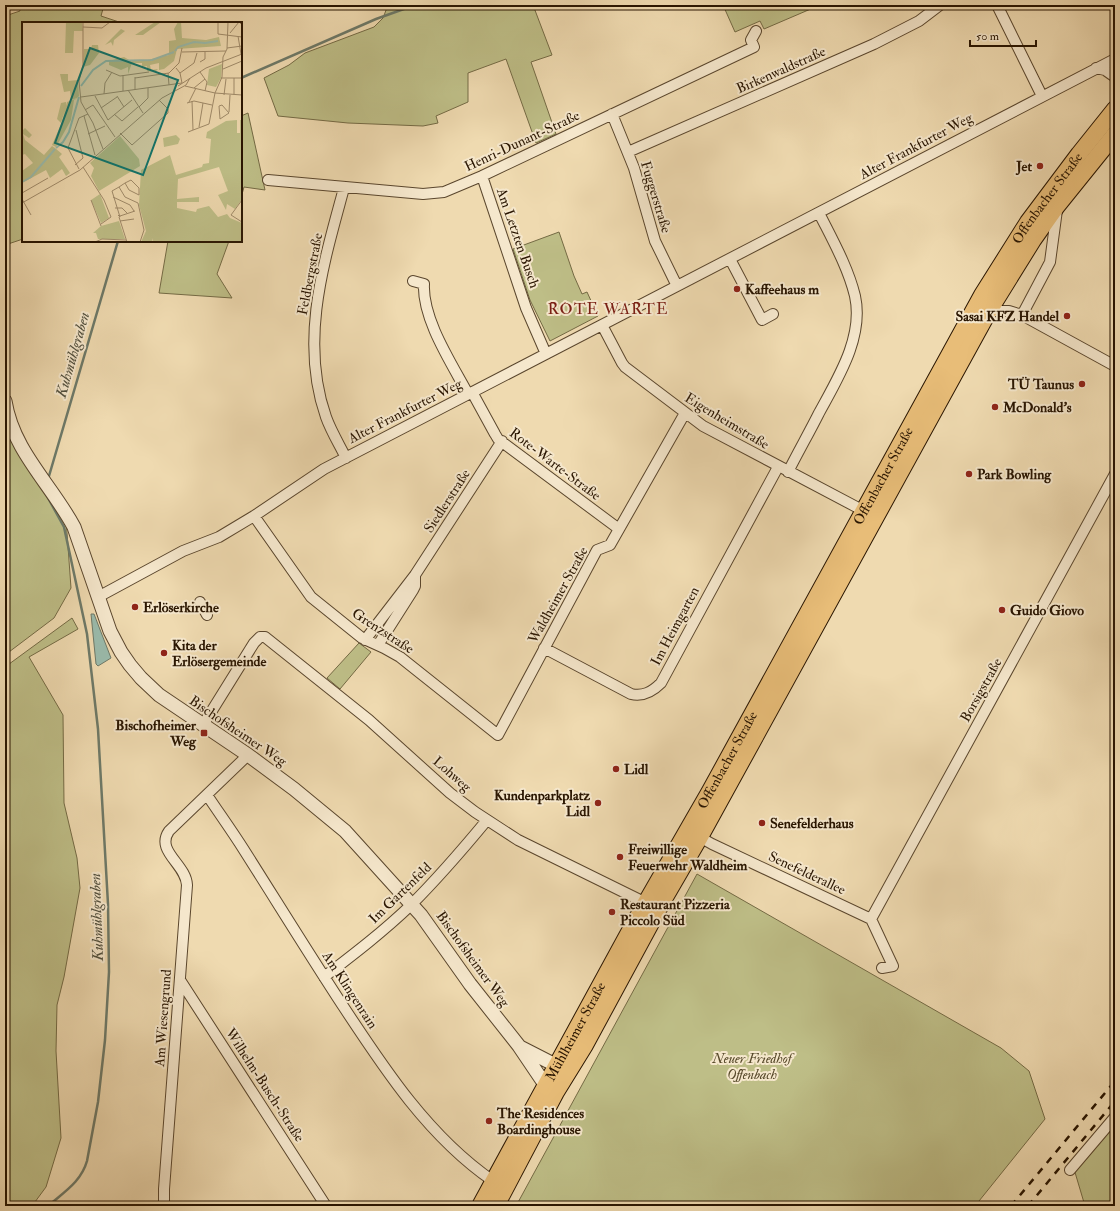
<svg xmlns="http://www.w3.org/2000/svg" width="1120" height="1211" viewBox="0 0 1120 1211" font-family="'IM FELL Double Pica',serif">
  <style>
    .green { fill: #bebe87; stroke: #746a44 }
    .water { fill: #9abbac; stroke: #6d7968 }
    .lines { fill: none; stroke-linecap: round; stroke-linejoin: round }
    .stream { stroke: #6d7968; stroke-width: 2.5 }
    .minor-casing { stroke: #5a462d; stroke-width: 12 }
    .tertiary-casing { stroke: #5a462d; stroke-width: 15 }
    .primary-casing { stroke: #291501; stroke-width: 18 }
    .minor { stroke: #f5e7cc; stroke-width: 10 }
    .tertiary { stroke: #f5e7cc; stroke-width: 13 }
    .primary { stroke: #e8bd78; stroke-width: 16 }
    .rail { stroke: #291501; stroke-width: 2.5; stroke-dasharray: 7 7; stroke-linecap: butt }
    .poi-dot { fill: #8f2418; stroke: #f5e7cc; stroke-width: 1.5 }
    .labels { text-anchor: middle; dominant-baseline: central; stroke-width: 4; stroke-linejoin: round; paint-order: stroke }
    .street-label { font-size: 14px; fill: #291501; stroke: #f5e7cc }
    .poi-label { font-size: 14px; font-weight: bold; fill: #291501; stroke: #f5e7cc; text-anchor: start }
    .park-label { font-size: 14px; font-style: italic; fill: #564829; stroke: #f5e7cc }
    .water-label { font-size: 15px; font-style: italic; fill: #514f3d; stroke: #f5e7cc }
    .quarter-label { font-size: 16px; letter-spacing: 1px; fill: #7a1f14; stroke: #f5e7cc }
    .inset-river { fill: none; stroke: #9abbac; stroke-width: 2 }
    .inset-road { fill: none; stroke: #a08b6a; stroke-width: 1 }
    .view { fill: #0f766e; fill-opacity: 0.15; stroke: #0f766e; stroke-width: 2 }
    .inset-edge { fill: none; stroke: #291501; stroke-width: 2 }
  </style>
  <rect width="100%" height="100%" fill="#efdab0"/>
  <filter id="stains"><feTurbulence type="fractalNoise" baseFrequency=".005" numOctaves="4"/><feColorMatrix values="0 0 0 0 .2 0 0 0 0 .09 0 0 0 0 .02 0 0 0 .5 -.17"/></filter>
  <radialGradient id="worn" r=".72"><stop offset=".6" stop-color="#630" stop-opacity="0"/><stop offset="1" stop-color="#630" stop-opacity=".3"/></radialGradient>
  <path class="green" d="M19,5H104L101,16L122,23H23V239L5,245V16L20,11Z
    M388,5H533L552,55L531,62L556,134L536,143L506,59L468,73V102L436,116L438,123L423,126L348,123L278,116L264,78L289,65L305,53L374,27L383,18Z
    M723,5H820L764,29L760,21L735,32Z
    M248,113L265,190L244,187L241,198V116Z
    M559,232L574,276L582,294L587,292L598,316L550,341L530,300L513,249Z
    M168,241H229L217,274L232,298L159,293Z
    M5,421L66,519L71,588L54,618L5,655Z
    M72,618L78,629L29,657L63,715L64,803L77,858L80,888L64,977L57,1005L56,1051L61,1138L46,1187L32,1206H5V667Z
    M359,643L371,652L340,689L327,678Z
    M697,874L1001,1048L1029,1071L1045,1119L975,1206H516Z
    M1115,1121V1206H1085L1074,1169Z"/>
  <path class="water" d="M91,614H94L111,658L98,666L96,664Z"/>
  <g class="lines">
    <path class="stream" d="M241,78L376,19L415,5
      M49,476L118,241
      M47,496L64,527L87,634L98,729L108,904L109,972L105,1040L98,1102L87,1161C81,1182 64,1192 48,1206"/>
    <defs>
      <path id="minor" d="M997,5L1042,96
        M1096,68L1105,70L1115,77
        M612,114L634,168L655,241L677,286
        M628,152L874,44L919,21L940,5
        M482,176L526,308L546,354
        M268,180L423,194L444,192L482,176L754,47L751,40L756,31
        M344,188C324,262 299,340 326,417C331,431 339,444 346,458
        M730,259L762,320L773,314
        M413,281L424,284C422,319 452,364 468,394
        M989,311H1009L1022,315L1115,366
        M1022,315L1050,262L1057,210
        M602,325L622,363L625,367L703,426L864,511
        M472,392L495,434L498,439L619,529
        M788,472C798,452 809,433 819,413C838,378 864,337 855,296C848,267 832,239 819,213
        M254,516L311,597L362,638L384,648L400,657L498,735L597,550L610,545L685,413
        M98,597L183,551L219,537L254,516L324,469L1115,59
        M200,602L207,615
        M365,640L415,575L502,441
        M378,645L413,590L415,586V576
        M544,648L631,694C643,697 652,692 661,683L778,467
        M203,725L254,643L260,637H265L369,720L450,793L475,812L518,840L646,903
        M207,795C219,813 232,831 244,850C277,902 309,954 343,1006C385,1070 429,1137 493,1181
        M696,835L712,844L871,919
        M871,919L1115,474
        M871,919L893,966L882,968
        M324,977C354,954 384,931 411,905C438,878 463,849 487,820
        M180,980L326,1206
        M1070,1170L1115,1117
        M164,1206V1189L187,885C186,864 155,851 169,831L248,755"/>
      <path id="tertiary" d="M5,401C13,451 51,484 74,527L110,631L121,652L130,665L141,678L159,695L248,755L294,789L345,831L421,915L470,984L519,1046L546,1086L553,1090
        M520,1047L565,1070"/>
      <g id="primary">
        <path id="s1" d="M480,1206L633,925L710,791L982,295L1028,222L1079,154L1115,109"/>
        <path d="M496,1206L556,1092L585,1045L664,899L700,837L989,311L1033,240L1057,206L1115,134"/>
      </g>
    </defs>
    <use href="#minor" class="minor-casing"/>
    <use href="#tertiary" class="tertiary-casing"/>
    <use href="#primary" class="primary-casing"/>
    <use href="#minor" class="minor"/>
    <use href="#tertiary" class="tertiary"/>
    <use href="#primary" class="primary"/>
    <path class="rail" d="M1011,1206L1115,1081
      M1028,1206L1115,1101"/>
  </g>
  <g class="poi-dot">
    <circle cx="1040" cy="166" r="4"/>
    <circle cx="737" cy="289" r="4"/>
    <circle cx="1067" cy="316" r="4"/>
    <circle cx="1082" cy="384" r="4"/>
    <circle cx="995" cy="407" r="4"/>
    <circle cx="969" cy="474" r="4"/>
    <circle cx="135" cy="607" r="4"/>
    <circle cx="1002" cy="610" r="4"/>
    <circle cx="164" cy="653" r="4"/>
    <rect x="200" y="729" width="8" height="8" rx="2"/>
    <circle cx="616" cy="769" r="4"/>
    <circle cx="598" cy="803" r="4"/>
    <circle cx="762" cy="823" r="4"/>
    <circle cx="620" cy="857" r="4"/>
    <circle cx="612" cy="912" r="4"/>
    <circle cx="489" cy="1121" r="4"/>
  </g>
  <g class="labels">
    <g class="street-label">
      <text transform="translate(781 70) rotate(-24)">Birkenwaldstraße</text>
      <text transform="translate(522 141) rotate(-25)">Henri-Dunant-Straße</text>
      <text transform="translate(916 146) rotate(-28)">Alter Frankfurter Weg</text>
      <text transform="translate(656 197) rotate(73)">Fuggerstraße</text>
      <text stroke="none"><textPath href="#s1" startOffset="1157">Offenbacher Straße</textPath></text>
      <text transform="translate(518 238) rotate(71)">Am Letzten Busch</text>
      <text transform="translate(310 274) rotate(-79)">Feldbergstraße</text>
      <text transform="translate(405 411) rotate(-27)">Alter Frankfurter Weg</text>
      <text transform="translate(727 421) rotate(31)">Eigenheimstraße</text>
      <text transform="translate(555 464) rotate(37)">Rote-Warte-Straße</text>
      <text stroke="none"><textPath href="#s1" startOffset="834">Offenbacher Straße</textPath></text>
      <text transform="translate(447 501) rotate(-57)">Siedlerstraße</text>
      <text transform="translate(558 595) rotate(-61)">Waldheimer Straße</text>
      <text transform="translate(675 626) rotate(-62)">Im Heimgarten</text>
      <text transform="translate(383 631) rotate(33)">Grenzstraße</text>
      <text transform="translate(981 690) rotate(-61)">Borsigstraße</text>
      <text transform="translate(238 731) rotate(34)">Bischofsheimer Weg</text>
      <text stroke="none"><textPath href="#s1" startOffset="510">Offenbacher Straße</textPath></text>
      <text transform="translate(452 774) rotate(41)">Lohweg</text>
      <text transform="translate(807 873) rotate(25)">Senefelderallee</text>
      <text transform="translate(400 893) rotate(-44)">Im Gartenfeld</text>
      <text transform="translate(473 959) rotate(54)">Bischofsheimer Weg</text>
      <text transform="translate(350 990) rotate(57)">Am Klingenrain</text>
      <text transform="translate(163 1018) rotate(-86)">Am Wiesengrund</text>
      <text stroke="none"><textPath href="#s1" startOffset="199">Mühlheimer Straße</textPath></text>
      <text transform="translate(265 1085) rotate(57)">Wilhelm-Busch-Straße</text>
    </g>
    <g class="poi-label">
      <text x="1032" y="166" text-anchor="end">Jet</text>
      <text x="745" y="289">Kaffeehaus m</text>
      <text x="1059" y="316" text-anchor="end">Sasai KFZ Handel</text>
      <text x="1074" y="384" text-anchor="end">TÜ Taunus</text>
      <text x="1003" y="407">McDonald's</text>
      <text x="977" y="474">Park Bowling</text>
      <text x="143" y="607">Erlöserkirche</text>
      <text x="1010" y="610">Guido Giovo</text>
      <text x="172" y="645">Kita der<tspan x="172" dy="16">Erlösergemeinde</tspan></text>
      <text x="196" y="725" text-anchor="end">Bischofheimer<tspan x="196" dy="16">Weg</tspan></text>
      <text x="624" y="769">Lidl</text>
      <text x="590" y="795" text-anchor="end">Kundenparkplatz<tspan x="590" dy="16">Lidl</tspan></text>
      <text x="770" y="823">Senefelderhaus</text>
      <text x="628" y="849">Freiwillige<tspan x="628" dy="16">Feuerwehr Waldheim</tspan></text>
      <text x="620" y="904">Restaurant Pizzeria<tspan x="620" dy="16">Piccolo Süd</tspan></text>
      <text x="497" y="1113">The Residences<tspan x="497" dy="16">Boardinghouse</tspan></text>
    </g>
    <g class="park-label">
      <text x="752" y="1058">Neuer Friedhof<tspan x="752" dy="16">Offenbach</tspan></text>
    </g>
    <g class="water-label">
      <text transform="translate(73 355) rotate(-74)">Kuhmühlgraben</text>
      <text transform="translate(97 917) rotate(-92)">Kuhmühlgraben</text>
    </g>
    <g class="quarter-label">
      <text x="608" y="309">ROTE WARTE</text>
    </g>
  </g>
  <g transform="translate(22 22)">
    <rect width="220" height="220" fill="#efdab0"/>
    <path d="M44,0H60L61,9H52L51,31H43ZM133,0H139L121,13H113ZM156,0H159L160,16L184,18L197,15L199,24L155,27L152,39L142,47L137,48V41L128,43L129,48L136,47L133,50L125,49V44L120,45V41H110L106,52V45L99,48L87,43V39L102,35L109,39H121L147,33V19L154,18L152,7ZM99,7L103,9L92,18L91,24L89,20L83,23ZM70,23H76L77,31L68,43L61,45L62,27H69ZM200,42L199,56L194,65L185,63L187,47ZM38,52H46V59L56,58L57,74L55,76L49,78L48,69L42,70ZM56,76L52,78L49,98L34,125L30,123L40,100L45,80ZM44,80V85L39,101L35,97L39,81ZM215,98V111H218V98H220V177L213,187L205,182L204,188L196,173L206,169L197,145L156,157L155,177L177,175V180H155V186L174,190L175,187L187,184L196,195L205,192L208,196L220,201V220H131L130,216V220H119L124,209L117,183L119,148L148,133L154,153L180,145L181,142L187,141L189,117L184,116L185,110L204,99ZM3,106L10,113L7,116L1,112L3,118L22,133L30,124L33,126L40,132L37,135L48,151L44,154L40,147L28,156L24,148L0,161V149L11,141L3,132L0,133V109ZM154,113L158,117L156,122L142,125L141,116ZM98,114L117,137L118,144L77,169L69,154L72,146L68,141ZM78,172L87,196L79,201L69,178ZM97,199L103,217H76L74,211H71L79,204Z" fill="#bebe87"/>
    <path class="inset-river" d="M153,29L156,25L172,20L183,21L196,19M59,64L71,48L84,39L130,38L152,30M34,126L41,120L47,110L57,75M0,160L9,155L33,127"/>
    <path class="inset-road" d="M61,0V43L57,59L59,80L71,101L81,127M196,0V12L220,15M61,5L80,6L88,0M208,11L217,0L220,3M216,14L219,32M205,26L220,24M160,30L204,29M201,35L205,27L206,0M178,40L183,37V30M201,47L220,39M84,48L98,54L127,50M178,50L185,60L183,69M146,51L147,63M158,51L172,41L175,31M113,55V68M113,56L147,51L157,41L160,26M199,56H220M156,64L184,46L220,32M163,64L193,71L220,73M172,66L183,57M106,68L121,91M101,69V53M82,72L83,61L90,50M202,73L204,57M212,73V56M73,74L86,98L110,78M95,74L102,85M59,75L160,61L158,51L154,46M170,79L171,108M167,80L174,66M165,81L172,79L190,83M200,83L207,91L198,97L197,84ZM117,85L126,76V66M79,86L95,75M63,88L71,83L93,115M207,90L208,73M92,92L100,99L116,85M62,94L73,133M177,105L181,81M166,110L187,102L193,71L200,55L201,35M98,111L110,123M66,112L83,104M110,123L146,91V87L137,78M53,143L61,136L54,108M61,145L82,178L89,195M57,147L46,126L57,96L66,92M97,165L103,175L116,181L122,208L118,220M0,171L26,156M91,175L108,183L112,189M0,177L9,193M69,178L79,204M220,178L209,193L220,200M0,181L58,148L140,76L164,63L168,56M93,186H100L105,191M96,193L98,195L90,169L97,165L103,161L109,158L117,166V173L107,168L103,161M98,194L113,189M97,195L105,220M98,199L112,197M79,202L89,195M73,220L80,217L104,218"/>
    <path class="view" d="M68,26L156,58L121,153L33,121Z"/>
    <rect width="220" height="220" class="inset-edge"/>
  </g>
  <rect width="1120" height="1211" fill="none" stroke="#efdab0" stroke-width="20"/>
  <rect x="6" y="6" width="1108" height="1199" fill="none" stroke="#291501" stroke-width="2"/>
  <rect x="10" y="10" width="1100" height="1191" fill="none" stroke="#291501"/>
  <path d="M970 40v6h66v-6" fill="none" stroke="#291501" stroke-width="2"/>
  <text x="976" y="40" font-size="12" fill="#291501" stroke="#f5e7cc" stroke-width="3" paint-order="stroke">50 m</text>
  <rect width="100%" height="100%" filter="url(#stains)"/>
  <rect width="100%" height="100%" fill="url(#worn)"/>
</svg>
